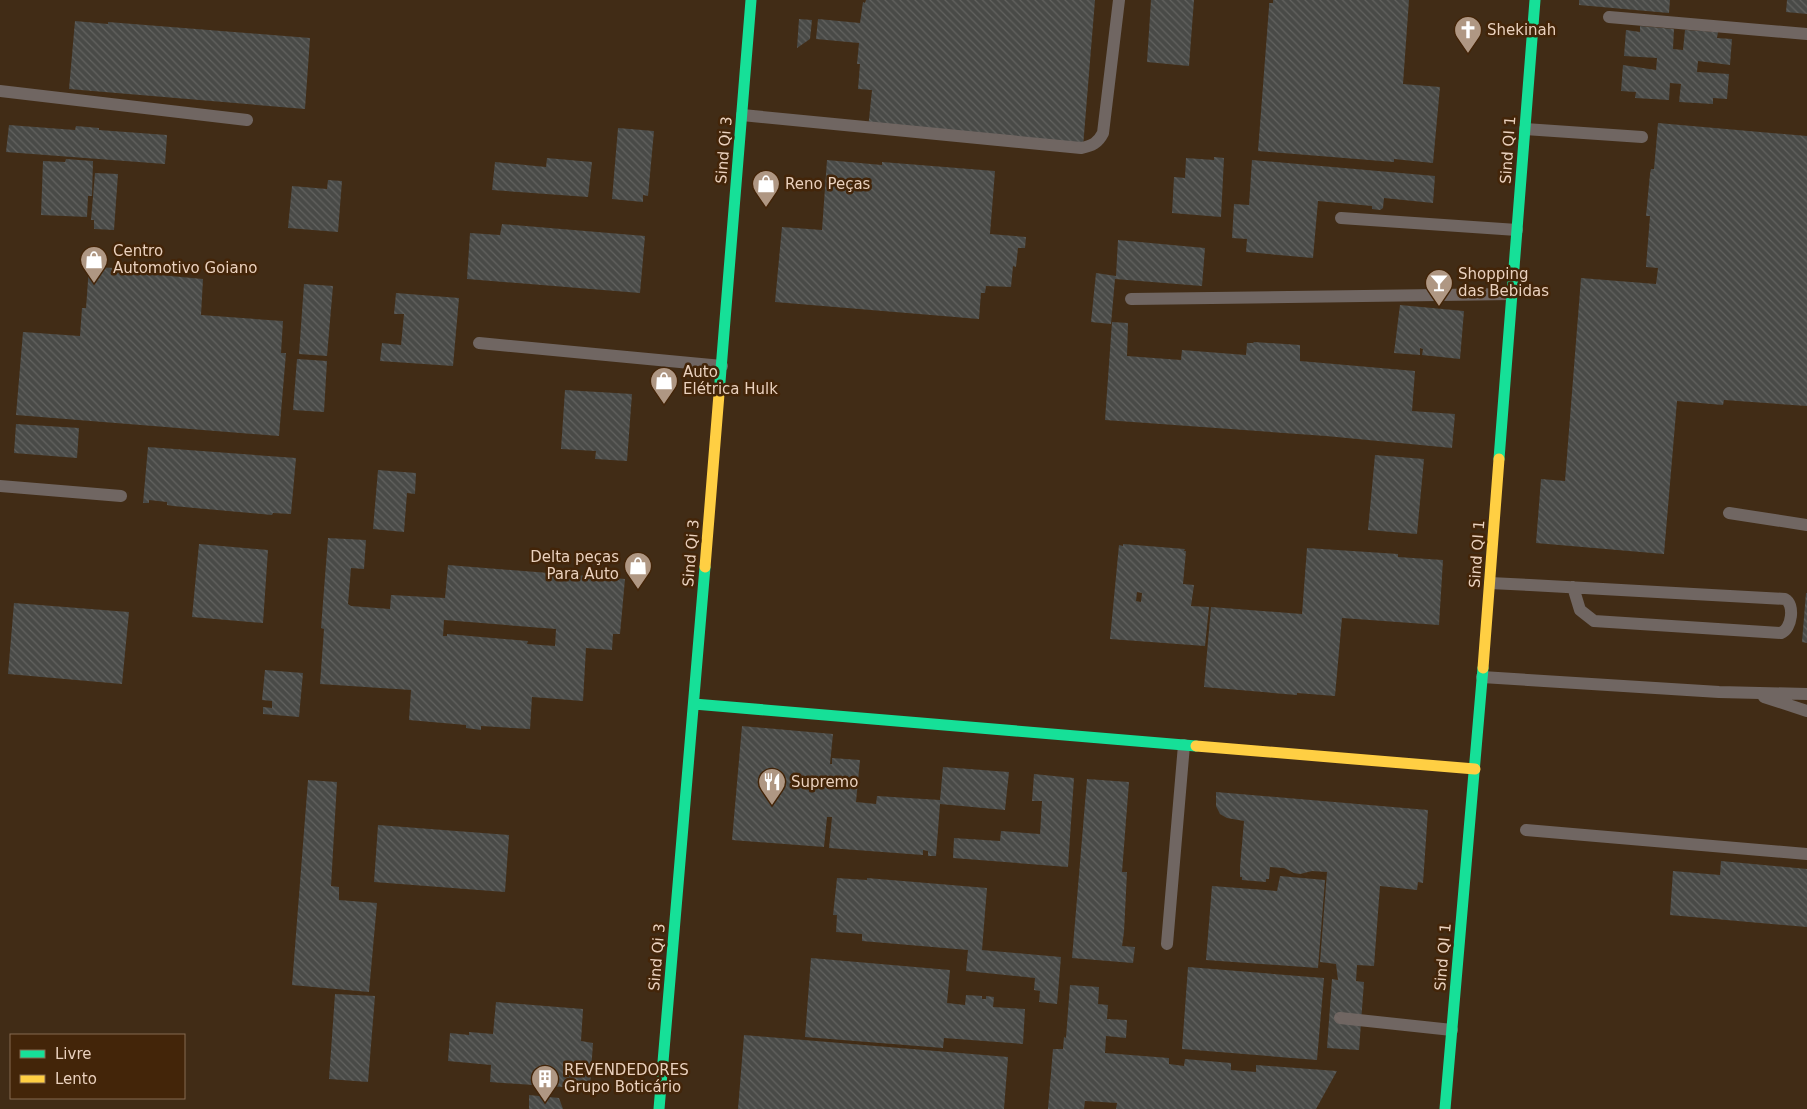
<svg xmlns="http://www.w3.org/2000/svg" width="1807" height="1109" viewBox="0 0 1807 1109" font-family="'DejaVu Sans',sans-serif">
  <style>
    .building { fill: url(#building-back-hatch); fill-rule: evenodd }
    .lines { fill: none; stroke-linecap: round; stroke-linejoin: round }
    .lane { stroke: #706662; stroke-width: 12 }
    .fast { stroke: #16e098; stroke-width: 11 }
    .slow { stroke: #ffcf43; stroke-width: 11 }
    .labels { text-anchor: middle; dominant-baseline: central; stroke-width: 5; stroke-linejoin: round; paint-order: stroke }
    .poi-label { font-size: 15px; fill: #ead1be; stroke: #432509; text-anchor: start }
    .street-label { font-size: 15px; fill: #ead1be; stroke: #432509 }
  </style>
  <defs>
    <pattern id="building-back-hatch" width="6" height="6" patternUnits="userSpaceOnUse" patternTransform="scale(1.25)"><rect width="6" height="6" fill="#494a47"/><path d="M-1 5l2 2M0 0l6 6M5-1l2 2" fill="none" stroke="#636360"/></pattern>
  </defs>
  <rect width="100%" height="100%" fill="#412c16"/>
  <path class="building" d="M866,0H1095L1083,147L868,129L872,90L858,89L860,64H857L859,43L816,39L818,19L860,23L863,2L865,3Z
    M1151,0H1194L1189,66L1147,62Z
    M1273,0H1409L1403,84L1440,87L1433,163L1394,159V162L1258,151L1269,7V3H1273Z
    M1579,0H1670L1669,13L1579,5Z
    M1787,0H1807V14L1786,12Z
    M799,19L812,20L810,39L797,48Z
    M75,21L108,24V22L310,38L305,109L69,89Z
    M1640,26L1674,29L1673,49L1683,50L1685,30L1718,32L1717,38L1732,39L1730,65L1698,61L1697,72L1729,74L1727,99L1713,98V104L1679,102L1681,84L1670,83L1669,100L1635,98L1636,92L1621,91L1623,65L1656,70L1657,58L1624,56L1626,30L1640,32Z
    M1658,123L1807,136V406L1724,400L1723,405L1677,401L1664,554L1536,543L1541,479L1565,481L1581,278L1656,284L1658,268L1646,267L1650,216H1646L1650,174L1651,169H1654Z
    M9,125L75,130L76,126L99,128V130L167,135L165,164L6,152Z
    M618,128L654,131L648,196L643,195V202L612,199Z
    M1214,157L1224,158L1221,217L1172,213L1174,177L1185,178L1186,158L1214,160Z
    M547,158L592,162L588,197L492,190L495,162L546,167Z
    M66,159L93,161L92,196H88L87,217L41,215L43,161L65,162Z
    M827,160L882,165V162L995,171L990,234L1026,237L1025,248H1018L1016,267L1013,266L1011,287L986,286L985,293H981L979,319L775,302L782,227L822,230Z
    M1252,160L1435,176L1433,203L1384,198L1383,208L1380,210L1372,209V206L1318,201L1313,258L1246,252L1247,239L1232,238L1234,204L1249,205Z
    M95,173L118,174L114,230L94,229V220H91Z
    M328,180L342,181L338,232L288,228L292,186L327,189Z
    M502,224L645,236L640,293L467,279L470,233L500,235Z
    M1118,240L1205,248L1202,286L1115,279L1111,324L1091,322L1096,273L1116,276Z
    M89,267L115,268V271L203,279L201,315L283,321L281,353H286L279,436L16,415L23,332L80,336L82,308H86Z
    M304,284L333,286L327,356L299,354Z
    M396,293L459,298L453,366L380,361L382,343L401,345L404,314H394Z
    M1400,305L1464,311L1460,359L1422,355L1423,349L1420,348V355L1394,353Z
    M1112,322L1128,323L1127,356L1181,360L1182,350L1246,355L1247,343H1253L1254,342L1300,345V361L1415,371L1412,411L1455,414L1452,448L1326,436L1105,420Z
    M297,359L327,361L324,412L293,410Z
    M565,390L632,394L627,461L595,459L596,451L561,449Z
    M16,424L79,428L77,458L14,453Z
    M148,447L296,458L291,514L273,513L272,515L173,506L167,505V502L149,500V503H143Z
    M1375,455L1424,459L1417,534L1368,530Z
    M378,470L416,473L415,494L407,493L404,532L373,529Z
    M328,538L366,540L364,569L351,568L348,604L351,606L390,609L391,595L445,598L448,565L625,579L620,634H613L612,650L586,648L583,701L532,697L530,729L481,726V730L466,728V725L409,720L411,690L320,684L324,629L321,628ZM444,620L556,629L555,646L527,644L528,641L447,634V636H443Z
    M199,544L268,550L263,623L192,617Z
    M1123,544L1185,549L1184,551H1186L1183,584L1194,585L1191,606L1209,607L1205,646L1110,639L1119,545L1123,546ZM1137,592L1142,593L1141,602L1136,601Z
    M1307,548L1398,554V557L1443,560L1439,625L1342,618L1335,696L1297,693V695L1204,687L1211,607L1302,614Z
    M1806,593H1807V643L1802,642Z
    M14,603L129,612L122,684L8,674Z
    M265,670L303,673L299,717L263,714V707L272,708V701L262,700Z
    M742,726L833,734L830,764H832V758L860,760L856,802L876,804L877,796L940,800L943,767L1009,772L1005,810L940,804L936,856H928V851L923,850V855L829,848L832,817H827L824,847L732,840Z
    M1034,774L1074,778L1068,867L953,858L954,838L1000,841L1001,831L1040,834L1042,801H1032Z
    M1087,779L1129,782L1122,872H1127L1124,932L1122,946L1135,947L1133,963L1072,958Z
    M308,780L337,782L331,886L339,887V900L377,903L369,992L292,985Z
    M1216,792L1428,810L1423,883L1418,882L1417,890L1380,886L1374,966L1357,965L1356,981L1364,982L1359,1050L1327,1048L1332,979L1338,980L1336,964L1320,962L1327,872L1312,871L1300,874L1294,873L1284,868L1270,867L1269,879H1266V882L1242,880V877H1240V867L1244,821L1227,818L1220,814L1216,806Z
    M378,825L509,835L505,892L374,882Z
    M1721,861L1807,869V927L1670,915L1673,871L1720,875Z
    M1280,876L1325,880L1318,968L1206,960L1212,886L1277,891Z
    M837,878L867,880V878L987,888L982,950L1061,957L1057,1004L1039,1002L1040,991L1034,990L1035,978L966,971L968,950L862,941V934L836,932L837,915H833Z
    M811,958L950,970L947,1003L965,1005L966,995L982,996V999H986V996L994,997L993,1007L1025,1009L1023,1044L944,1038L943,1048L805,1037Z
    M1188,967L1324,978L1317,1060L1182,1049Z
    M1070,985L1099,987L1098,1004L1108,1005L1107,1019L1127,1020L1126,1038L1106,1036L1105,1053L1169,1058V1064L1184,1066L1185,1059L1231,1063V1070L1256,1072V1065L1337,1071L1316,1109H1116L1117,1103L1085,1101L1084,1109H1048L1053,1049H1063L1064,1037L1066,1038Z
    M335,994L375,996L368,1082L329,1079Z
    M496,1002L583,1009L581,1041L593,1043L590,1086L577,1085V1088L490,1082L491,1065L448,1061L450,1033L469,1035V1032L493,1034Z
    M744,1035L1008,1057L1004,1109H738Z
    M529,1095L559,1098L563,1109H529Z"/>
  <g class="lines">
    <path class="lane" d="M1609,17L1807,34
      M0,91L247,120
      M742,115L1081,148C1092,146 1098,143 1103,133L1119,0
      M1525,129L1642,137
      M1341,218L1517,230
      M1131,299L1512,294
      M479,343L722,366
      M0,486L121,496
      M1729,513L1807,525
      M1490,583L1530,585L1785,599C1795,604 1792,629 1781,633L1594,621L1580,610L1573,587
      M1482,677L1719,692L1807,694
      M1764,697L1807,711
      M1526,830L1807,854
      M1167,944L1184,745
      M1340,1018L1452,1030"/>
    <path class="fast" d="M719,394L751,0
      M1499,459L1535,0
      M694,704L1196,746
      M659,1109L705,567
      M1445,1109L1483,668"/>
    <path class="slow" d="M705,567L719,394
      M1483,668L1499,459
      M1196,746L1475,769"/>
  </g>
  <defs>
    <symbol id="church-pin" viewBox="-11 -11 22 30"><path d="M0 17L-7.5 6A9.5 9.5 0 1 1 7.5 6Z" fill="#af9783" stroke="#432509"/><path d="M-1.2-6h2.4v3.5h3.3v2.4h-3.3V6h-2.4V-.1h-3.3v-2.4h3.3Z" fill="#fff"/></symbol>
    <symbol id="shop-pin" viewBox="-11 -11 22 30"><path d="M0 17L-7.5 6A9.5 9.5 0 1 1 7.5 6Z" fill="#af9783" stroke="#432509"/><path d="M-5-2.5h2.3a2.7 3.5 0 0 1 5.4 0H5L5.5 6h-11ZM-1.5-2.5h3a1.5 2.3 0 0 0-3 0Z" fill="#fff"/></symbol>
    <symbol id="bar-pin" viewBox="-11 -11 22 30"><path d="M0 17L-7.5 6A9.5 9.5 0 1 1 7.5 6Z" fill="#af9783" stroke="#432509"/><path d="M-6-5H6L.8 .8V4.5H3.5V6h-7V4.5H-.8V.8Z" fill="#fff"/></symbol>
    <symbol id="restaurant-pin" viewBox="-11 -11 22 30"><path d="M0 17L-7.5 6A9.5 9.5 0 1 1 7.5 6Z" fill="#af9783" stroke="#432509"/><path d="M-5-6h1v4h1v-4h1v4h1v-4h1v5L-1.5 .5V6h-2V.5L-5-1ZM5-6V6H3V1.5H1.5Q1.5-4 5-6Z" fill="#fff"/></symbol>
    <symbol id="building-pin" viewBox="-11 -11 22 30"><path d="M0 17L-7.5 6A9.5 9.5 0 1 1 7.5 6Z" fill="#af9783" stroke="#432509"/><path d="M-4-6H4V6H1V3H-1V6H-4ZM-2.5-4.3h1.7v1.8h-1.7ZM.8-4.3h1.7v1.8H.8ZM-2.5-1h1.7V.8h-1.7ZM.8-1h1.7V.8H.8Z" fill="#fff"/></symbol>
  </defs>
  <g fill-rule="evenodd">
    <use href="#church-pin" x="1452" y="14" width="32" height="43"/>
    <use href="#shop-pin" x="750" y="168" width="32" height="43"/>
    <use href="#shop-pin" x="78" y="244" width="32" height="43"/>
    <use href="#bar-pin" x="1423" y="267" width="32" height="43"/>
    <use href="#shop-pin" x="648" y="365" width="32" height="43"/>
    <use href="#shop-pin" x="622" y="550" width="32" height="43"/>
    <use href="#restaurant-pin" x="756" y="766" width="32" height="43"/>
    <use href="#building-pin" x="529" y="1063" width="32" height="43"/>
  </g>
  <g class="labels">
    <g class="poi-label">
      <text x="1487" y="30">Shekinah</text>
      <text x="785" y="184">Reno Peças</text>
      <text x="113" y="251">Centro<tspan x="113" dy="17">Automotivo Goiano</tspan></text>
      <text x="1458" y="274">Shopping<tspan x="1458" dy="17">das Bebidas</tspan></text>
      <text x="683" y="372">Auto<tspan x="683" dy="17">Elétrica Hulk</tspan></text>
      <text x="619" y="557" text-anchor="end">Delta peças<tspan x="619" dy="17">Para Auto</tspan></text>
      <text x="791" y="782">Supremo</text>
      <text x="564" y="1070">REVENDEDORES<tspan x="564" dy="17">Grupo Boticário</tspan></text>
    </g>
    <g class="street-label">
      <text transform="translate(724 150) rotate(-85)">Sind Qi 3</text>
      <text transform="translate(1508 150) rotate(-86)">Sind QI 1</text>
      <text transform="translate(691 553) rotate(-85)">Sind Qi 3</text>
      <text transform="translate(1477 554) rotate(-86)">Sind QI 1</text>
      <text transform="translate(657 957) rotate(-85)">Sind Qi 3</text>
      <text transform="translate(1443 957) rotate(-85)">Sind QI 1</text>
    </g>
  </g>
  <rect x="10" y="1034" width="175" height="65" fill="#432509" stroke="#866a51"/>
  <rect x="20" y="1050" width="25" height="8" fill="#16e098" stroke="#866a51"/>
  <text x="55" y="1059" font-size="15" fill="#ead1be">Livre</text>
  <rect x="20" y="1075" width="25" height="8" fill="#ffcf43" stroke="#866a51"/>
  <text x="55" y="1084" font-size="15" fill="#ead1be">Lento</text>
</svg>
